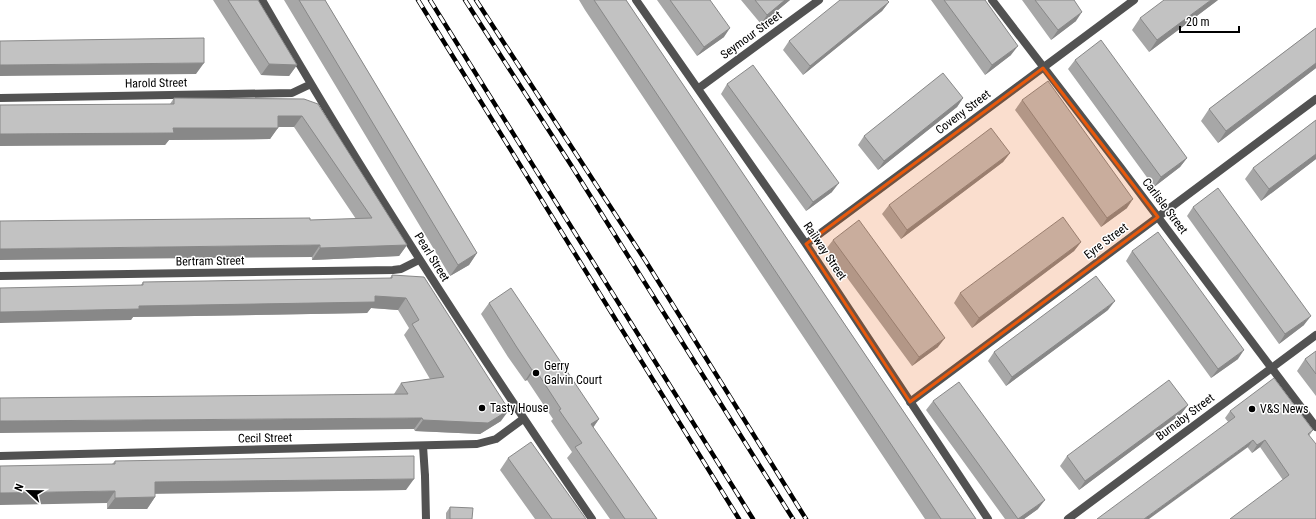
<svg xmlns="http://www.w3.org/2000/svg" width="1316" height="519" viewBox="0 0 1316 519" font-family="'Roboto Condensed',sans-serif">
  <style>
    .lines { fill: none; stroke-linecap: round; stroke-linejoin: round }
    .pedestrian { stroke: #525252; stroke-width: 8 }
    .minor { stroke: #525252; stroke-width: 8 }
    .rail-casing { stroke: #000; stroke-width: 4.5 }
    .rail { stroke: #fff; stroke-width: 3; stroke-dasharray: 9; stroke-linecap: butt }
    .wall { fill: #a7a7a7 }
    .shaded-wall { fill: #888 }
    .building { fill: #c2c2c2; stroke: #888 }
    .marked { fill: #e8590c; fill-opacity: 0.2; stroke: #e8590c; stroke-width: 3; stroke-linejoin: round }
    .poi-dot { fill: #000; stroke: #fff; stroke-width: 1.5 }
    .labels { text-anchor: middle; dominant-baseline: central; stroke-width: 3; stroke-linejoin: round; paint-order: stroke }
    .street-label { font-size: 12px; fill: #000; stroke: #fff }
    .poi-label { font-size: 12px; fill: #000; stroke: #fff; text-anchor: start }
  </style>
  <rect width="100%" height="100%" fill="#fff"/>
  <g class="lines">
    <path class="pedestrian" d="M423,446L425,476"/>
    <path class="minor" d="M262,0C364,178 476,350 592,519
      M636,0L806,244L988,519
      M992,0L1121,168L1316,427
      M699,88L819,0
      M0,98L292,93L311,84
      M806,244L1134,0
      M0,276L393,270L401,269L419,260
      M910,402L1316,99
      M0,456L477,444L496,439L523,419
      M425,476L426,519
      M1068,519L1316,335"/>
    <defs>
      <path id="rail" d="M418,0L739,519
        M430,0L753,519
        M465,0L571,165L793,519
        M476,0L645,260L806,519"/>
    </defs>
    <use href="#rail" class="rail-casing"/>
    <use href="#rail" class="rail"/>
  </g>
  <path class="wall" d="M213,0H258L297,65L289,76L261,75Z
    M284,0H325L477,253L469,265L450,276Z
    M579,0H626L976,519H925L585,10Z
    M657,0H710L724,37L697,56Z
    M741,0H790L761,24Z
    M931,0H985L1011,55L985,75Z
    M1022,0H1074L1076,21L1051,40Z
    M1218,0L1149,52L1132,30L1140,18Z
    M889,2L882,11L803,75L783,50L789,41Z
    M1316,28V68L1218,143L1201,121L1209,109Z
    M1075,60L1187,158L1180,167L1154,187L1068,69Z
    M727,84L832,192L806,211L721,94Z
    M174,98L304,99L407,245L399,256L312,260L310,220L356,219L294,127H278L270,139L169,140L165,145L170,104Z
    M963,98L957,107L878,170L858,145L864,136Z
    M1022,100L1127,208L1101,227L1015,110Z
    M1316,120V159L1261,201L1245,179L1253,168Z
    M1010,153L1003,162L901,239L882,214L889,205Z
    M1193,207L1304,325L1279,344L1187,216Z
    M833,240L938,347L912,366L826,249Z
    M1081,242L1074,251L972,328L954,303L960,293Z
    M1132,251L1238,359L1211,378L1126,261Z
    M392,275L501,421L480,434L415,431L394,394L401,383L430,379L404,335L409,328L398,310L371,308L367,313L133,317L131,320L141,285L143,282L390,278Z
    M489,303L599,419L593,428L657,519H610L567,458L572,452L551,421L553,419L527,380L525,381L508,357L481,314Z
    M1108,310L1006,386L988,361L994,352Z
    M1316,351V396L1297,371L1305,359Z
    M933,401L1038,509L1024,519H1005L926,410Z
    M1188,405L1181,414L1079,490L1060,466L1067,456Z
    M1230,411L1313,430L1309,436L1316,519L1283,480L1260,447L1252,453L1225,418Z
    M508,458L586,519H535L500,470Z
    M115,461L406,490L155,493V497L147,509H107V503L112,464Z
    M450,507L472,519H446V513Z"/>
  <path class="shaded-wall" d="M785,0H790L761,24L767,15Z
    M1211,0H1218L1149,52L1157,40Z
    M889,2L882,11L803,75L810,66Z
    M1082,12L1076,21L1051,40L1058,30Z
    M730,28L724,37L697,56L704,47Z
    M1018,46L1011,55L985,75L992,65Z
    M204,63L196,74L0,76V65Z
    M1316,63V68L1218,143L1226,131Z
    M269,64L297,65L289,76L261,75Z
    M963,98L957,107L878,170L884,161Z
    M278,116H302L294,127H270Z
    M173,128H278L270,139L169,140L165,145L0,146V134Z
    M1010,153L1003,162L901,239L907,230Z
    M1316,154V159L1261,201L1269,189Z
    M1187,158L1180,167L1154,187L1161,177Z
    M839,183L832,192L806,211L813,202Z
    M1133,199L1127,208L1101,227L1107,218Z
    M1081,242L1074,251L972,328L979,318Z
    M320,245L312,257L0,260V249Z
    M407,245L399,256L312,260L320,248Z
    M477,253L469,265L450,276L458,265Z
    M375,296L406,298L398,310L371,308L367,313L133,317L131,320L0,323V312Z
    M1115,301L1108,310L1006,386L1012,377Z
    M1311,316L1304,325L1279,344L1285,334Z
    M945,338L938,347L912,366L919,357Z
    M1244,350L1238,359L1211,378L1218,369Z
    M535,369L527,380L525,381L532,370Z
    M1188,405L1181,414L1079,490L1085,481Z
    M509,410L501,421L480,434L415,431L423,420Z
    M422,418L414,429L0,433V421Z
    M599,419L591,430V424Z
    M1253,440L1248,447L1149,519H1144Z
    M1265,440L1260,447L1252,453L1257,445Z
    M414,479L406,490L147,494L155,482Z
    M115,491L107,503L0,505V493Z
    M155,497L147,509H107L115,498Z
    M1045,500L1038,509L1024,519H1018Z"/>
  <path class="building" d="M228,0H258L297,65L269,64Z
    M299,0H325L477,253L458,265Z
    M594,0H626L976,519H941Z
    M670,0H710L730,28L704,47Z
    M755,0H785L767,15Z
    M840,0H887L889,2L810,66L789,41Z
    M944,0H985L1018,46L992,65Z
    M1035,0H1074L1082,12L1058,30Z
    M1164,0H1211L1157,40L1140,18Z
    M1316,28V63L1226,131L1209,109Z
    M204,38V63L0,65V41Z
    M1101,40L1187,158L1161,177L1075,60Z
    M753,65L839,183L813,202L727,84Z
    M943,73L963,98L884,161L864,136Z
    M1048,81L1133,199L1107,218L1022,100Z
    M174,98L304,99L318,104L407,245L320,248V245L0,249V221L310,218V220L372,218L302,116H278V128H173L174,133L0,134V105L174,104Z
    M1316,120V154L1269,189L1253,168Z
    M991,128L1010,153L907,230L889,205Z
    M1218,188L1311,316L1285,334L1193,207Z
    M1063,217L1081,242L979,318L960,293Z
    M859,220L945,338L919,357L833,240Z
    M1158,232L1244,350L1218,369L1132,251Z
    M392,275L424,277L509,410L488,423L423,420L422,418L0,421V398L408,394L401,383L444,377L412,324L419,320L406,298L375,296V302L139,306V309L0,312V288L143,285V282L392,278Z
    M1096,276L1115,301L1012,377L994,352Z
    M511,288L599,419L591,424L657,519H625L575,447L582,443L559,410L561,409L535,369L532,370L516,346L489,303Z
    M1316,351V374L1305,359Z
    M1274,378L1313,430L1308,434L1316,444V519H1230L1289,475L1265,440L1257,445L1253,440L1144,519H1097L1235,417L1230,411Z
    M1169,380L1188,405L1085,481L1067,456Z
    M959,382L1045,500L1018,519L933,401Z
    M531,442L586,519H552L508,458Z
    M414,456V479L155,482V497L115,498V491L0,493V466L115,464V461Z
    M450,507L473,508L472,519H450Z"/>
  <path class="marked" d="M1043,68L1158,217L910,402L806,244Z"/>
  <g class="poi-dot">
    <circle cx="536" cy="373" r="4"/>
    <circle cx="482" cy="408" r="4"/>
    <circle cx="1252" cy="409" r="4"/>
  </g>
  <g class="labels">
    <g class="street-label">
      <text transform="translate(751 35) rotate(-36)">Seymour Street</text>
      <text transform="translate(156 83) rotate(-1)">Harold Street</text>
      <text transform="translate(963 112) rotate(-37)">Coveny Street</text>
      <text transform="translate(1165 206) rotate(53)">Carlisle Street</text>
      <text transform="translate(1106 241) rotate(-37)">Eyre Street</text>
      <text transform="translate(825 251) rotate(56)">Railway Street</text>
      <text transform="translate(432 257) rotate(58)">Pearl Street</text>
      <text transform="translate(210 261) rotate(-1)">Bertram Street</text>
      <text transform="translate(1185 417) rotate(-37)">Burnaby Street</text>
      <text transform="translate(265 438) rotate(-1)">Cecil Street</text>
    </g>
    <g class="poi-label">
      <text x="544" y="366">Gerry<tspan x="544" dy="14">Galvin Court</tspan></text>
      <text x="490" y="408">Tasty House</text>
      <text x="1260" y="409">V&amp;S News</text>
    </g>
  </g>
  <g transform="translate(28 491) rotate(292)" stroke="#ffffff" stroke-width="3" paint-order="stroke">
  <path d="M0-3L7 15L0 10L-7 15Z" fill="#000000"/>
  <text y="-6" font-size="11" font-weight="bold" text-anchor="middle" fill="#000000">N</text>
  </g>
  <path d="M1180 26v6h59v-6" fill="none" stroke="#000000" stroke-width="2"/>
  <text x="1186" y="26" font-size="12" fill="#000000" stroke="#ffffff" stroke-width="3" paint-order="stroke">20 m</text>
</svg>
